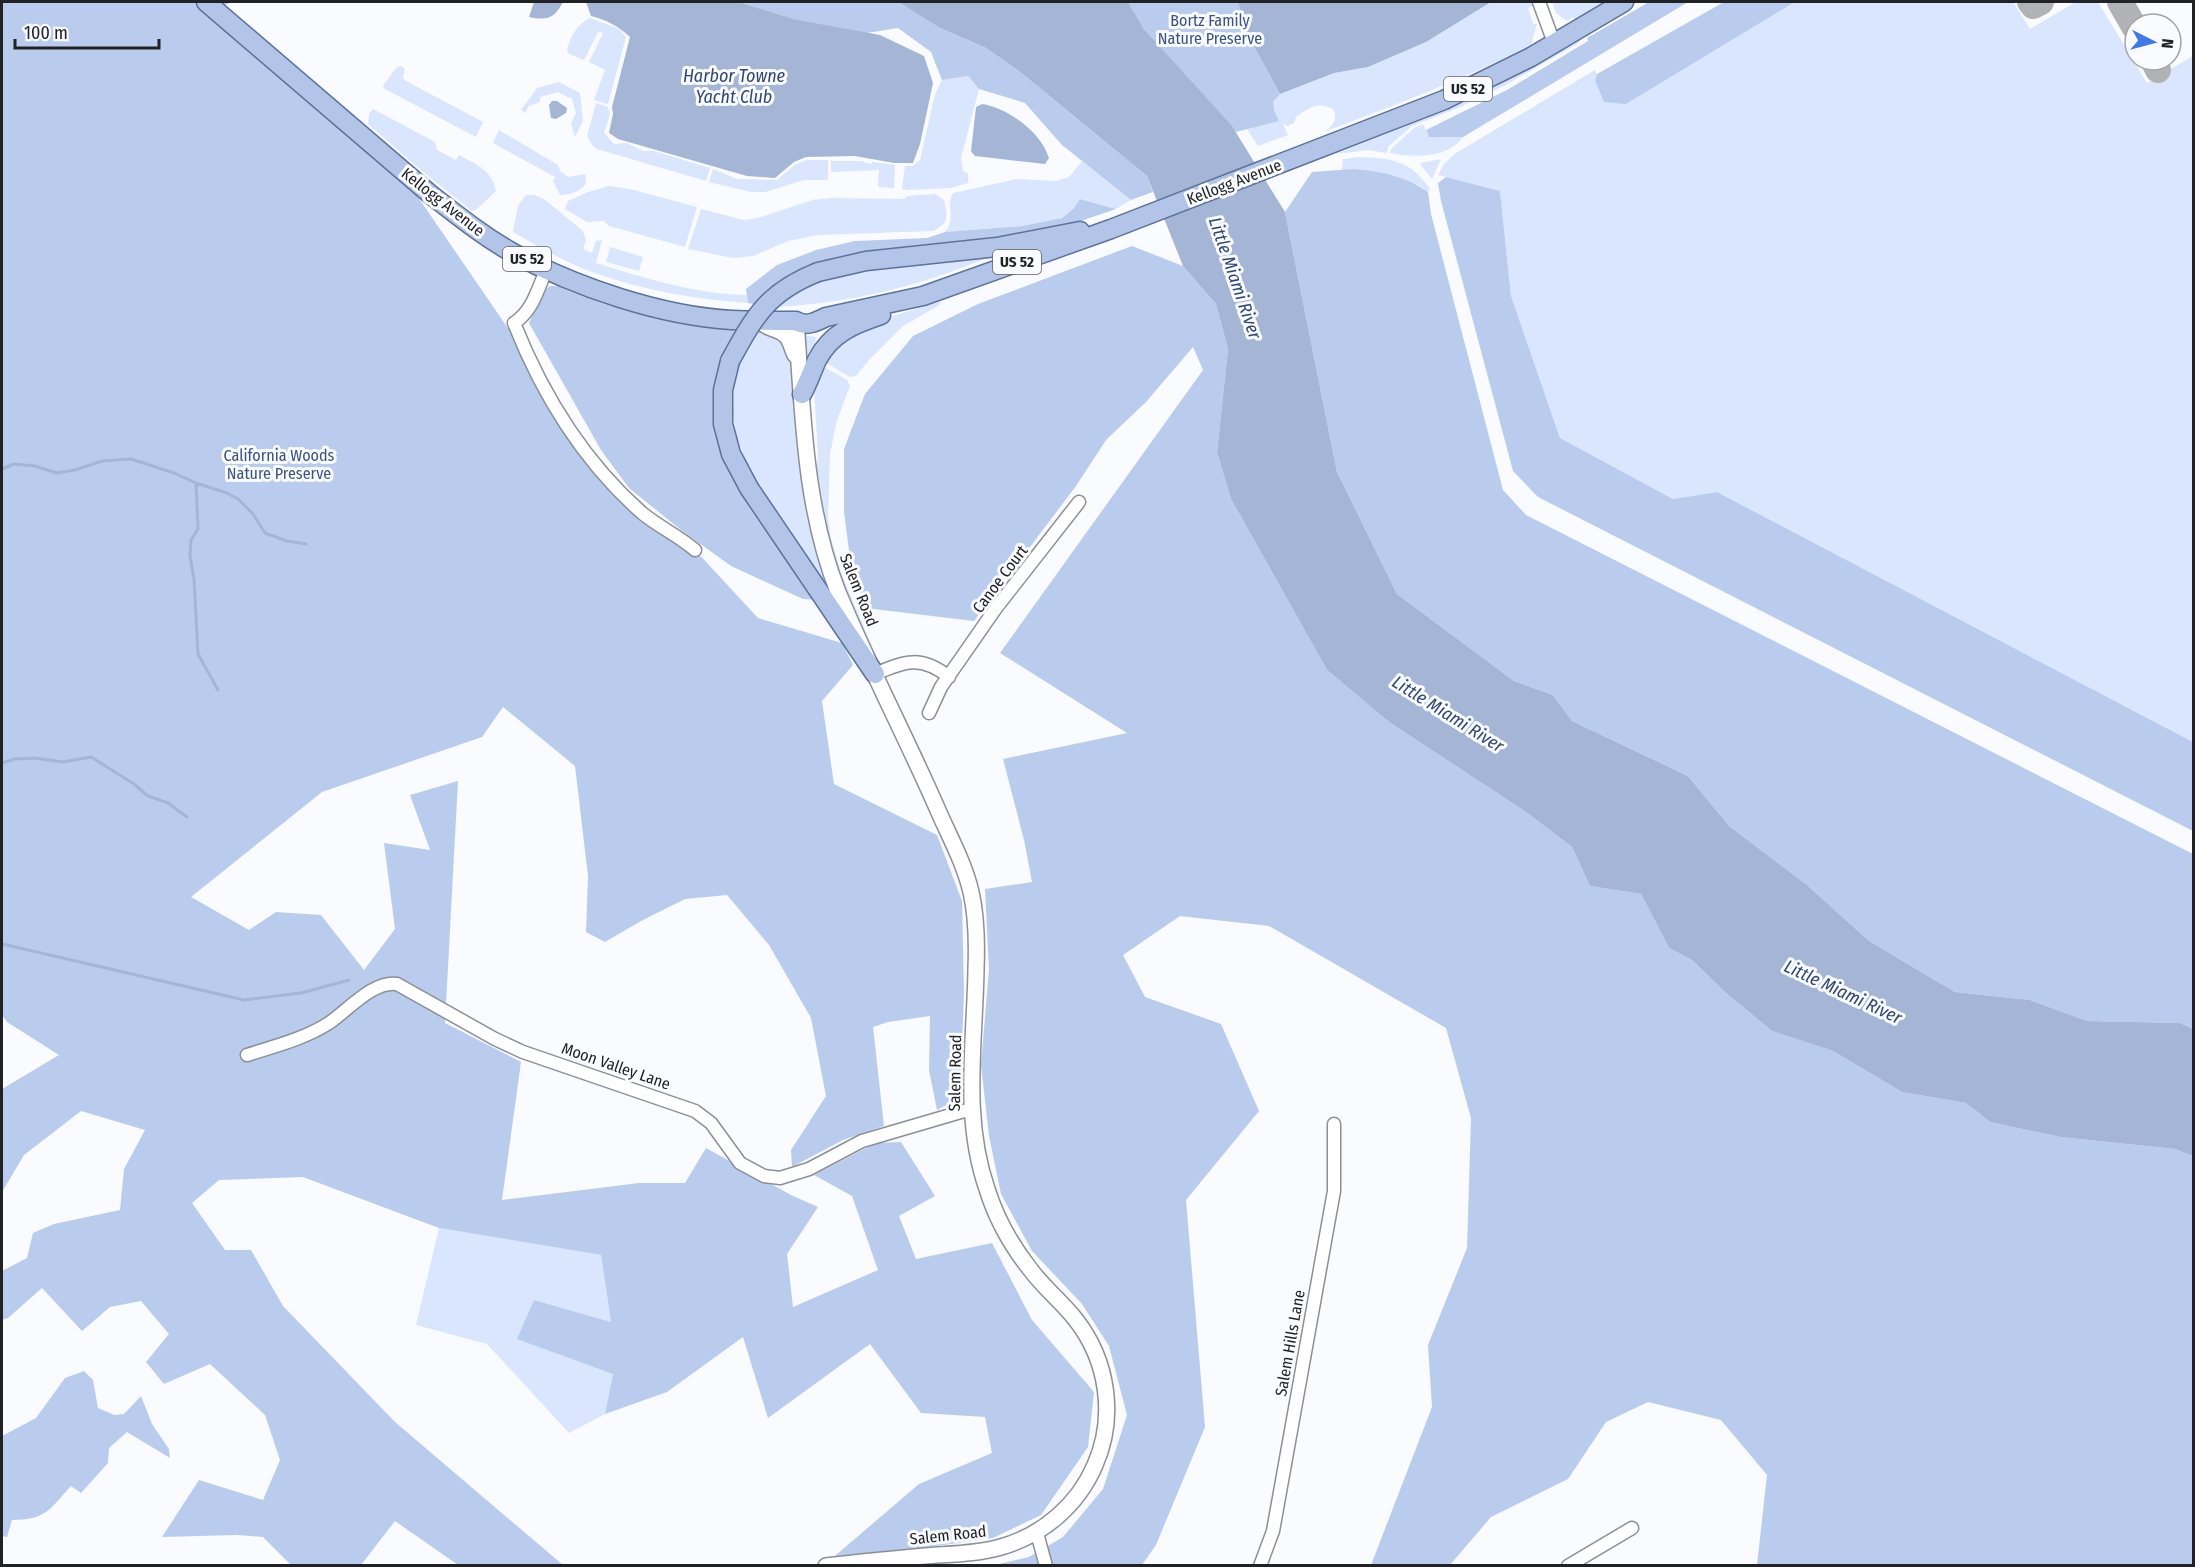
<svg xmlns="http://www.w3.org/2000/svg" width="2195" height="1567" viewBox="0 0 2195 1567" font-family="'Fira Sans Condensed',sans-serif">
  <style>
    .green { fill: #d9e6fe }
    .forest { fill: #bacced }
    .water { fill: #a4b5d6 }
    .lines { fill: none; stroke-linecap: round; stroke-linejoin: round }
    .stream { stroke: #a4b5d6; stroke-width: 3 }
    .taxiway { stroke: #b0b2b5; stroke-width: 26 }
    .minor-casing { stroke: #8b8f97; stroke-width: 15 }
    .tertiary-casing { stroke: #8b8f97; stroke-width: 18 }
    .primary-casing { stroke: #5d729a; stroke-width: 21 }
    .minor { stroke: #fff; stroke-width: 12 }
    .tertiary { stroke: #fff; stroke-width: 15 }
    .primary { stroke: #b2c4e8; stroke-width: 18 }
    .primary-bridge-casing { stroke: #5d729a; stroke-width: 21; stroke-linecap: butt }
    .primary-bridge { stroke: #b2c4e8; stroke-width: 18 }
    .labels { text-anchor: middle; dominant-baseline: central; stroke-width: 6; stroke-linejoin: round; paint-order: stroke }
    .shield { fill: #f9fbfe; stroke: #626366; stroke-width: 1.5 }
    .shield-label { font-size: 15px; font-weight: bold; fill: #212225 }
    .park-label { font-size: 16px; fill: #3b5380; stroke: #f9fbfe }
    .street-label { font-size: 16px; fill: #212225; stroke: #f9fbfe }
    .water-label { font-size: 18px; font-style: italic; fill: #2f4672; stroke: #f9fbfe }
  </style>
  <rect width="100%" height="100%" fill="#f9fbfe"/>
  <path class="green" d="M1491,2H1532L1533,6L1528,8L1533,24H1537L1531,45C1465,79 1396,105 1326,131C1334,123 1338,120 1333,109C1317,101 1309,108 1296,117L1294,123L1288,126L1283,124L1288,135L1258,146L1220,87L1273,105V102L1280,94L1334,73L1368,67L1426,42Z
    M1552,2H1606L1576,20L1573,17L1567,21L1556,13Z
    M1795,2H2013L2030,29L2076,2H2098L2147,83L2193,56V742L1717,492L1673,499L1560,438L1511,296L1500,191L1438,175L1444,164L1456,153L1595,70L1597,74L1595,80L1626,104Z
    M590,18L619,29L626,37L608,104L594,100L605,70L589,62L603,33L598,32L584,60L569,54L567,50C570,37 577,24 590,18Z
    M1580,38L1581,40L1577,44L1504,86L1458,108L1412,126L1389,146L1386,153L1369,150L1336,154L1461,104L1530,68Z
    M397,67L401,66L405,69L403,78L406,81L483,122L476,137L383,88L384,84Z
    M968,76L979,89L961,158L963,171L968,174V183L950,188L908,190L902,189L905,166H913L920,160L935,94L942,80Z
    M559,82L580,93L583,121L575,137L571,123L576,113L572,99L558,92L540,97V102L529,106L525,113L521,110L537,88Z
    M596,103L608,107L610,114L604,133L614,144L627,143L643,151H654L710,168L706,181L597,149L592,145L587,136Z
    M373,109L435,142L437,150L456,160L459,155C477,165 492,170 496,191L477,209L472,211L422,171L368,124L369,114Z
    M1423,124L1429,137H1463C1449,158 1413,158 1390,153L1391,149L1414,128Z
    M499,130L558,165L560,171L568,177L585,174C591,188 572,195 560,195L553,181L555,177L493,143Z
    M1360,157C1392,158 1411,161 1430,189L1428,192L1419,185L1353,169L1342,170L1343,159Z
    M1441,159L1432,179L1420,164L1421,163Z
    M807,160H828V180H804L765,192H751L709,182L713,169L737,179L777,180L796,164Z
    M831,161H861L871,164L872,162L895,165L894,188L878,187L879,170L831,172Z
    M1082,161L1131,200L1116,209L1080,199L1074,208L1062,218L1022,226L945,232C957,218 945,207 953,193L1017,179L1056,181L1069,177Z
    M609,186L630,189L697,207L685,247L609,226L604,221L587,222L565,209L568,201L588,192Z
    M936,194L944,200C948,217 949,223 933,231L818,235L788,241L753,256L733,258L688,249L701,209L744,220L758,218L813,200L830,198L904,199L907,196Z
    M526,195H534L544,199L583,231L586,240L583,249L592,253L596,241L602,240L596,263C644,278 696,294 747,295L748,303C696,299 645,291 595,273C566,263 539,247 513,232L518,206Z
    M610,247L643,257L639,271L606,262Z
    M988,253L989,257C917,287 858,301 780,307L779,301L822,275Z
    M939,302L941,304L903,326L869,360L856,376L850,377L821,360L860,326Z
    M755,330L769,331L791,350L832,591L829,593L747,465L736,434L733,415L734,380L740,355Z
    M804,335L816,337L815,343L806,357L812,360L807,371Z
    M819,364L847,380L850,386L837,420L830,454L828,518L831,538L841,573L878,660L841,578L821,509L816,477L818,455L814,390Z
    M439,1228L601,1255L611,1322L534,1300L613,1374L605,1414L569,1433L487,1344L416,1325Z"/>
  <path class="forest" d="M2,2H232L216,9L396,165L527,356L600,470L695,550L758,618L842,643L853,665L822,701L834,784L937,835L962,901L964,992L960,1098L937,1110L929,1070L930,1016L888,1022L873,1027L884,1126L843,1140L792,1167L791,1150L826,1096L811,1018L769,945L727,895L685,899L641,921L605,942L586,932L588,876L575,766L503,707L482,737L322,792L191,897L249,930L276,912L321,915L364,970L395,929L384,843L430,850L410,795L458,781L445,1023L521,1062L502,1200L639,1183H685L706,1148L791,1195L818,1207L787,1254L793,1307L878,1270L852,1196L814,1175L876,1143L901,1142L935,1196L899,1216L916,1259L992,1243L1032,1320L1094,1392L1088,1447L1041,1515L993,1538L829,1561L919,1484L992,1453L985,1417L921,1413L870,1344L768,1418L743,1337L667,1392L605,1414L613,1374L517,1339L534,1300L611,1322L601,1255L439,1228L303,1177L219,1180L192,1203L225,1250H251L283,1306L395,1422L563,1565H458L395,1521L361,1565H291L263,1537L237,1535L162,1537L199,1480L263,1500L280,1460L265,1415L210,1364L164,1384L146,1362L169,1334L141,1301L110,1307L82,1331L42,1288L8,1318L2,1320V1271L27,1258L33,1233L54,1224L120,1210L124,1169L145,1130L81,1111L24,1155L2,1192V1089L59,1055L7,1022L2,1015Z
    M739,2H899L904,4L940,28L986,48L1019,71L1147,176L1153,192L1131,200L1062,145L1025,103L979,89L968,76L942,80L931,52L898,28L867,33L794,19Z
    M1128,2H1238L1245,30L1280,94L1273,102L1274,110L1279,121L1236,132L1144,29Z
    M1649,2H1688L1463,137H1429L1426,130L1507,90L1588,41L1587,38Z
    M1724,2H1795L1626,104L1604,102L1595,80L1597,74Z
    M1353,169C1379,171 1406,176 1428,192L1431,214L1503,490L1526,515L2193,854V1029L2180,1023L2087,1021L2030,1000L1955,992L1869,941L1807,885L1729,826L1688,776L1572,721L1553,695L1514,681L1397,594L1337,472L1285,212L1312,172Z
    M1446,177L1500,191L1511,296L1560,438L1673,499L1717,492L2193,742V831L1538,497L1513,471L1441,201L1438,183Z
    M1080,199L1116,209L1075,223L1037,233L850,256L819,261L790,278L758,305L748,303L746,289L777,265L816,250L855,241L927,238L945,232L1022,226L1062,218L1074,208Z
    M1132,246L1183,266L1216,304L1228,349L1217,452L1231,499L1327,670L1389,722L1526,812L1572,847L1590,886L1641,894L1669,948L1692,960L1727,994L1772,1031L1833,1051L1902,1092L1966,1103L1990,1122L2060,1137L2175,1149L2193,1156V1565H1757L1767,1475L1721,1420L1648,1402L1606,1422L1568,1479L1491,1517L1450,1565H1371L1432,1407L1428,1345L1467,1248L1471,1118L1446,1028L1269,926L1180,916L1123,955L1145,997L1221,1024L1259,1111L1186,1200L1205,1427L1156,1545L1142,1565H995L1029,1557L1063,1537L1103,1489L1127,1415L1109,1346L1082,1304L1032,1251L1001,1194L989,1136L981,1065L989,969L985,889L1032,882L1024,840L1003,759L1127,733L1000,653L1203,370L1193,347L1146,402L1106,440L1076,486L974,621L865,608L850,558L844,512V449L865,394L913,336L978,304Z
    M550,286H557C620,313 673,324 740,330L722,434L820,600L803,599L731,566L681,530L629,488L601,450L529,323L544,291Z
    M84,1371L93,1380L98,1408L114,1415L124,1414L141,1396L152,1424L169,1449L170,1458L127,1432L109,1448L108,1463L81,1493L71,1486C50,1509 46,1520 12,1520L7,1537L2,1536V1436L36,1418L65,1378Z"/>
  <path class="water" d="M534,2H563C555,18 547,21 529,17Z
    M586,2H739L794,19L880,35L924,56L933,83L920,144L913,163H894L855,156L806,157L794,162L775,178L747,176L618,139L609,133L613,114L612,107L630,37C618,26 607,20 591,16Z
    M899,2H1128L1144,29L1232,126L1285,212L1337,472L1397,594L1514,681L1553,695L1572,721L1688,776L1729,826L1807,885L1869,941L1955,992L2030,1000L2087,1021L2180,1023L2193,1029V1156L2175,1149L2060,1137L1990,1122L1966,1103L1902,1092L1833,1051L1772,1031L1727,994L1692,960L1669,948L1641,894L1590,886L1572,847L1526,812L1389,722L1327,670L1231,499L1217,452L1228,349L1216,304L1183,266L1147,176L1019,71L986,48L940,28Z
    M1238,2H1491L1426,42L1368,67L1334,73L1280,94L1245,30Z
    M552,101H557L567,108L566,113L556,119L551,118L549,105Z
    M982,104C1008,108 1041,132 1049,158L1045,164L975,156L971,151L976,107Z"/>
  <g class="lines">
    <path class="stream" d="M2,469L14,464L35,466L57,473L75,470L102,461L131,459L174,473L196,483L227,493L238,499L253,514L265,533L287,541L306,544
      M196,483L198,529L191,540L190,556L194,579L198,654L218,690
      M2,763L15,759L34,758L63,762L91,757L134,784L148,796L168,803L187,817
      M2,944L244,1000L301,993L349,980"/>
    <path class="taxiway" d="M2030,2L2033,6L2041,2
      M2120,2L2135,28
      M2153,60L2158,70"/>
    <defs>
      <path id="minor" d="M1539,2L1554,43
        M547,268C538,288 533,311 514,323C543,396 583,461 642,513C659,527 679,536 695,550
        M875,674C905,661 921,655 949,677
        M929,713L941,687L996,608L1079,502
        M247,1055C275,1046 304,1039 329,1023C348,1010 374,980 397,984L495,1039L523,1052L695,1111L711,1123L740,1163L764,1176L780,1178L809,1169L862,1141L971,1109
        M1037,1533L1046,1566
        M1260,1566L1273,1531L1334,1191V1124
        M1568,1566L1632,1528"/>
      <path id="tertiary" d="M796,321C803,412 804,506 838,592C868,665 905,735 937,808C949,836 964,862 971,892C977,918 977,943 976,969C975,1042 962,1117 987,1189C996,1218 1011,1245 1030,1269C1044,1288 1062,1302 1076,1320C1108,1361 1116,1417 1095,1465C1078,1505 1043,1535 1001,1547C977,1554 950,1554 925,1556C892,1559 859,1562 826,1566
        M761,322C768,330 780,328 787,337C791,342 792,349 795,355"/>
      <path id="primary" d="M206,2L430,194C457,215 483,236 513,253C575,287 661,316 732,320C753,321 775,321 796,321C806,327 816,322 826,317L923,296L1111,229L1444,100L1531,57L1624,2
        M818,272L866,261L997,247L1080,231
        M730,361L723,390V424L731,454L749,488L875,674
        M802,394C808,383 812,371 817,360C831,333 854,324 881,315"/>
    </defs>
    <use href="#minor" class="minor-casing"/>
    <use href="#tertiary" class="tertiary-casing"/>
    <use href="#primary" class="primary-casing"/>
    <use href="#minor" class="minor"/>
    <use href="#tertiary" class="tertiary"/>
    <use href="#primary" class="primary"/>
    <defs>
      <path id="primary-bridge" d="M730,361C755,315 768,292 818,272"/>
    </defs>
    <use href="#primary-bridge" class="primary-bridge-casing"/>
    <use href="#primary-bridge" class="primary-bridge"/>
  </g>
  <g class="labels">
    <g class="shield">
      <rect x="1444" y="77" width="48" height="24" rx="4.5"/>
      <rect x="503" y="247" width="48" height="24" rx="4.5"/>
      <rect x="993" y="250" width="48" height="24" rx="4.5"/>
    </g>
    <g class="shield-label">
      <text x="1468" y="89">US 52</text>
      <text x="527" y="259">US 52</text>
      <text x="1017" y="262">US 52</text>
    </g>
    <g class="park-label">
      <text x="1210" y="20">Bortz Family<tspan x="1210" dy="18">Nature Preserve</tspan></text>
      <text x="279" y="455">California Woods<tspan x="279" dy="18">Nature Preserve</tspan></text>
    </g>
    <g class="street-label">
      <text transform="translate(1234 182) rotate(-21)">Kellogg Avenue</text>
      <text transform="translate(443 202) rotate(38)">Kellogg Avenue</text>
      <text transform="translate(1000 579) rotate(-53)">Canoe Court</text>
      <text transform="translate(859 590) rotate(68)">Salem Road</text>
      <text transform="translate(616 1066) rotate(19)">Moon Valley Lane</text>
      <text transform="translate(955 1073) rotate(-89)">Salem Road</text>
      <text transform="translate(1290 1343) rotate(-80)">Salem Hills Lane</text>
      <text transform="translate(948 1535) rotate(-6)">Salem Road</text>
    </g>
    <g class="water-label">
      <text x="734" y="76">Harbor Towne<tspan x="734" dy="21">Yacht Club</tspan></text>
      <text transform="translate(1235 278) rotate(71)">Little Miami River</text>
      <text transform="translate(1448 714) rotate(32)">Little Miami River</text>
      <text transform="translate(1843 992) rotate(25)">Little Miami River</text>
    </g>
  </g>
  <rect width="2195" height="1567" fill="none" stroke="#212225" stroke-width="6"/>
  <g transform="translate(2153 42) rotate(96)"><circle r="28" fill="#f9fbfe" stroke="#a3a4a7" stroke-width="1.5"/>
  <path d="M0-4.5L10 22L0 15L-10 22Z" fill="#4178e8"/>
  <text y="-9" font-size="16" font-weight="bold" text-anchor="middle" fill="#212225">N</text>
  </g>
  <path d="M15 39v9h144v-9" fill="none" stroke="#212225" stroke-width="3"/>
  <text x="24" y="39" font-size="18" fill="#212225" stroke="#f9fbfe" stroke-width="4.5" paint-order="stroke">100 m</text>
</svg>
